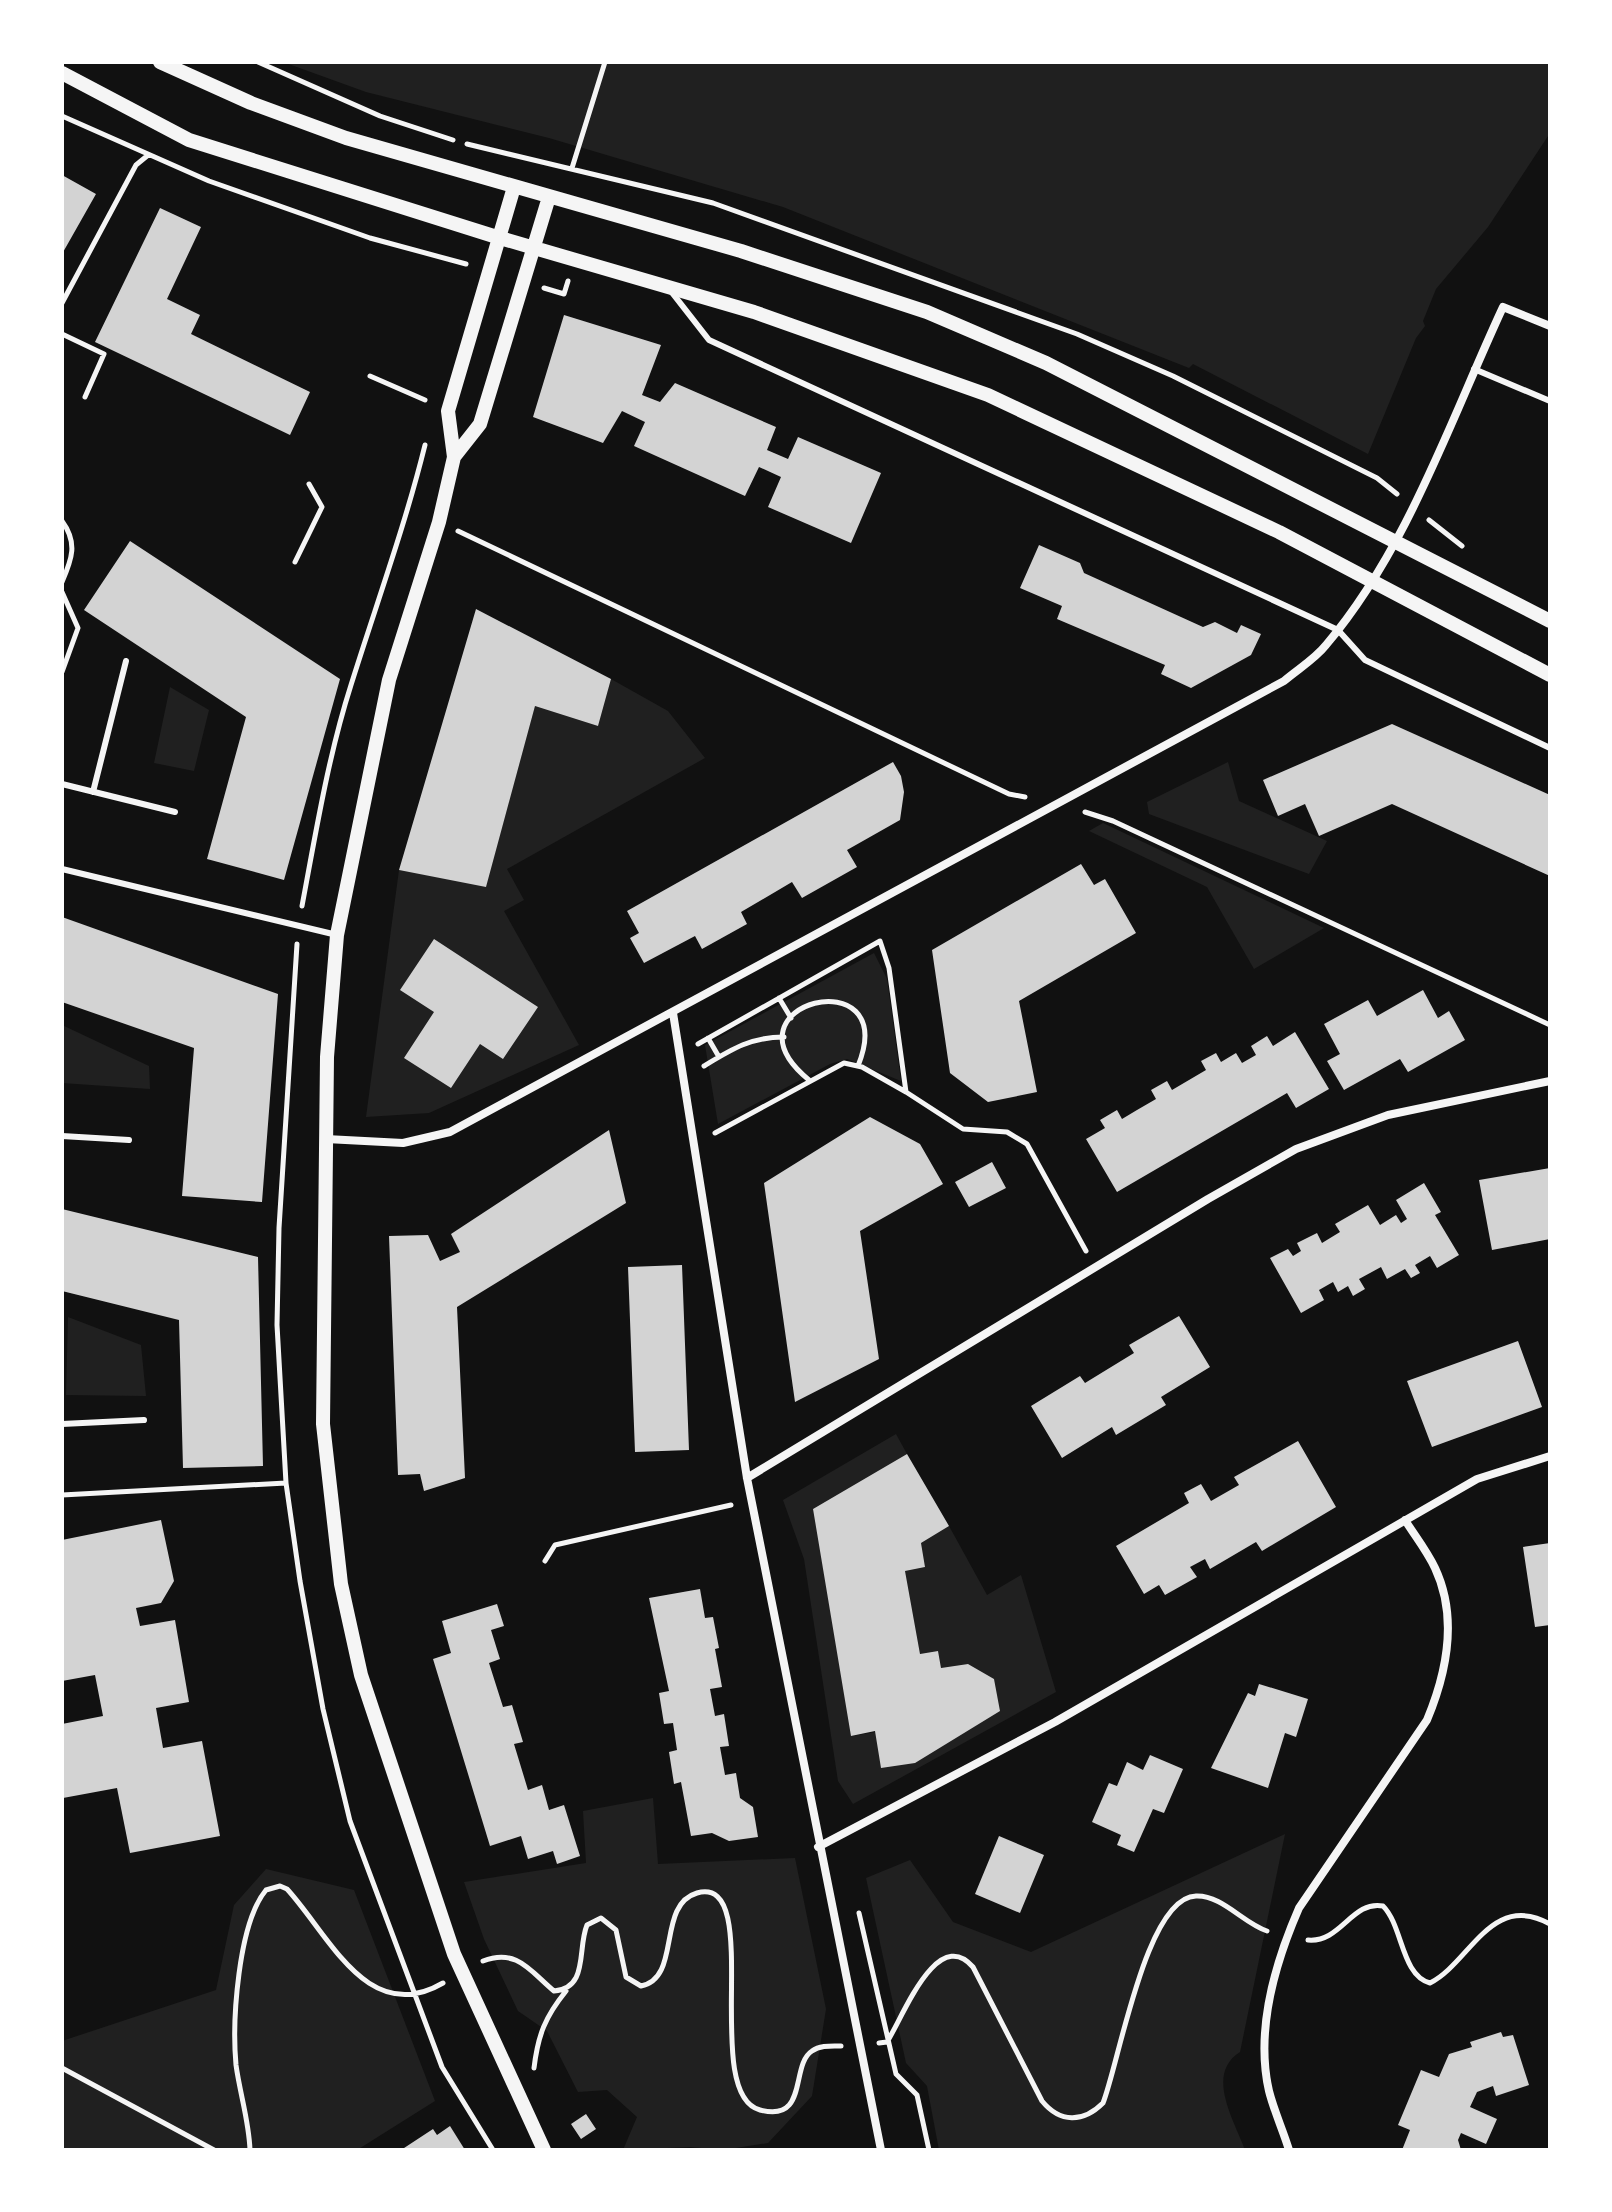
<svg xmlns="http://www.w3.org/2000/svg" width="1612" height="2212" viewBox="0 0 1612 2212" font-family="'Asap Condensed',sans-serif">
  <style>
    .green { fill: #202020 }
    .building { fill: #d3d3d3 }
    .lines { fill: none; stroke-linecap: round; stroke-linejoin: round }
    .path { stroke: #f5f5f5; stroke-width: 5 }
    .service { stroke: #f5f5f5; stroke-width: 6 }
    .minor { stroke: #f5f5f5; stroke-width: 8 }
    .tertiary { stroke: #f5f5f5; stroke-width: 14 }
  </style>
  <rect width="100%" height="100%" fill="#111"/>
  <path class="green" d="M283,62H1550V133L1488,227L1436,289L1423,321L1425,326L1416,338L1368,454L1193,364L1189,368L783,207L549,138L366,92Z
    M611,679L668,711L705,758L507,869L524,900L504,911L579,1045L429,1113L366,1117L399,870L486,886L535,706L598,726Z
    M170,687L209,710L194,771L154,763Z
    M1228,762L1239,801L1327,841L1309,874L1149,814L1147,802Z
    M1103,823L1324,928L1254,969L1207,887L1089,831Z
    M874,953L887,979L901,1081L847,1059L830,1064L718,1124L705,1045Z
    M62,1025L149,1066L150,1089L62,1083Z
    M68,1317L141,1345L146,1396L66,1395Z
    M896,1434L907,1454L813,1509L852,1736L1000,1711L994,1679L968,1664L941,1668L938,1651L920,1654L905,1571L925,1567L921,1543L949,1526L987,1595L1021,1575L1056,1692L853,1804L838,1781L804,1559L783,1500Z
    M653,1798L658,1864L795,1858L826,2009L812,2096L768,2143L723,2150L690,2147L623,2150L637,2117L607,2090L578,2092L547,2031L518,2011L484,1939L464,1882L586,1863L583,1811Z
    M1285,1834L1240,2052C1205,2074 1234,2120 1245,2150H939L927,2086L906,2063L866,1878L910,1860L953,1922L1031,1952Z
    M266,1869L354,1890L435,2101L357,2150H62V2041L216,1990L234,1905Z"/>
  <path class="building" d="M62,175L96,194L62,254Z
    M160,208L201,227L167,299L200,315L191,334L310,392L290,435L95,342Z
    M564,315L661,345L642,395L660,402L675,383L776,427L767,450L788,459L798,437L881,473L851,543L768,507L781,477L759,467L745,496L634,446L645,422L622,411L603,443L533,417Z
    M130,541L340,679L284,880L207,859L246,717L84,610Z
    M1039,545L1080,563L1084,573L1203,627L1215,622L1237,633L1241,625L1261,634L1251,655L1191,688L1161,674L1165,665L1057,619L1062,606L1020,588Z
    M476,609L611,679L598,726L535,706L486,887L399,870Z
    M1392,724L1550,795V876L1392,804L1319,836L1305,804L1278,816L1263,780Z
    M893,762L901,776L904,792L900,820L847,850L857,867L802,898L792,882L741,912L747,924L702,949L695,936L644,963L630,938L639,933L627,911Z
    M1081,864L1094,885L1105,879L1136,933L1019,1001L1037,1092L988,1102L950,1073L932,950Z
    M62,917L278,994L262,1202L182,1196L194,1048L62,1002Z
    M434,939L538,1007L503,1059L480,1044L451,1088L404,1058L434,1012L400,990Z
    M1423,990L1438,1018L1449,1011L1465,1040L1408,1072L1400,1059L1344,1090L1327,1061L1340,1054L1324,1024L1368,1000L1377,1016Z
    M1295,1032L1329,1089L1296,1108L1287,1093L1117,1192L1086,1139L1105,1128L1100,1120L1117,1110L1122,1119L1137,1110L1156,1099L1151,1090L1167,1081L1172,1090L1206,1070L1201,1061L1216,1053L1221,1062L1236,1053L1242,1063L1256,1055L1251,1046L1267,1036L1273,1046Z
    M870,1117L920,1144L943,1184L860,1231L879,1359L795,1402L764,1183Z
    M609,1130L626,1203L457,1307L465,1478L424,1491L420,1474L398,1475L389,1236L428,1235L440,1261L460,1252L451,1234Z
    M992,1162L1006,1188L969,1207L955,1182Z
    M1550,1168V1239L1492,1250L1479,1180Z
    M1424,1183L1441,1212L1435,1215L1459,1255L1437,1268L1430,1256L1415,1265L1420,1273L1411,1278L1405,1269L1387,1279L1381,1267L1359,1279L1365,1289L1353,1296L1348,1286L1338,1292L1333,1282L1319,1290L1324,1300L1301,1313L1270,1258L1288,1249L1293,1256L1301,1251L1297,1243L1317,1233L1322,1243L1340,1232L1335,1224L1368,1205L1380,1225L1396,1215L1401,1223L1407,1219L1396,1200Z
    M62,1209L258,1257L263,1466L183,1468L179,1320L62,1291Z
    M682,1265L689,1450L635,1452L628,1267Z
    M1179,1316L1210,1367L1161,1397L1166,1405L1116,1435L1112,1427L1062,1458L1031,1406L1080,1376L1085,1383L1134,1353L1129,1345Z
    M1518,1341L1542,1407L1432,1447L1407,1381Z
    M1298,1441L1336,1507L1262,1551L1256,1542L1210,1569L1205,1559L1190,1567L1197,1577L1165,1595L1159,1585L1144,1594L1116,1546L1189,1503L1184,1493L1201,1484L1211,1501L1239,1485L1234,1477Z
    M907,1454L949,1526L921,1543L925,1567L905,1571L920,1654L938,1651L941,1668L968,1664L994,1679L1000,1711L915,1763L881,1768L875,1731L851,1736L813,1509Z
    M161,1520L174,1581L161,1603L136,1608L140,1626L175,1620L189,1702L156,1708L163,1748L202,1741L220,1836L130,1853L117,1788L63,1798L62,1724L103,1716L95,1675L62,1681V1540Z
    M1550,1543V1625L1535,1627L1523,1547Z
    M700,1589L705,1618L713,1617L719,1648L715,1649L722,1687L710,1689L715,1716L724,1714L729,1746L720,1747L725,1775L736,1773L740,1798L753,1807L758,1837L729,1841L712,1833L691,1836L681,1782L674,1784L669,1752L677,1750L673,1723L664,1724L659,1693L669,1691L649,1598Z
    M497,1604L504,1626L491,1630L500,1659L489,1663L503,1707L512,1705L517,1722L523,1742L514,1744L528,1790L542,1785L549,1810L564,1805L580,1856L557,1864L553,1851L528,1859L521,1836L490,1846L433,1659L451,1653L442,1621Z
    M1259,1684L1308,1699L1296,1737L1285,1733L1268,1788L1211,1768L1248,1693L1255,1696Z
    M1150,1755L1183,1769L1164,1813L1153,1809L1134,1852L1117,1845L1121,1835L1092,1822L1109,1783L1117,1786L1127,1762L1143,1770Z
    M999,1836L1044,1855L1020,1913L975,1894Z
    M1501,2032L1503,2037L1513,2035L1529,2085L1496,2096L1493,2086L1477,2092L1470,2107L1497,2119L1486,2144L1461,2133L1458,2140L1461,2150H1402L1410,2130L1398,2125L1421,2070L1439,2077L1449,2054L1472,2047L1470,2042Z
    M586,2114L596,2129L581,2139L571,2124Z
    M450,2126L465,2150H401L433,2129L437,2135Z"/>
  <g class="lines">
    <path class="path" d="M258,62L380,116L453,140
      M62,116L209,181L370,238L466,264
      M467,144L713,203L1077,334L1173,376L1377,478L1397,494
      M572,168L605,62
      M544,288L564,294L568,281
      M62,303L136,165L147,156
      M62,334L104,354L85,397
      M370,376L425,400
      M1429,520L1462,546
      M62,521C78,543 72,559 62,582
      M458,531L1009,794L1025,797
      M295,562L322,507L309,484
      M62,592L78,628L62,672
      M1085,812L1113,821L1550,1025
      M302,906C316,832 328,757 351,685C376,605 405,526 425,445
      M297,944L279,1228L277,1325L286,1483L300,1581L323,1709L350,1821L442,2067L493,2150
      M779,998L791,1018
      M708,1038L719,1057
      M698,1044L880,941L889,968L906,1092L862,1067L844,1063L715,1133
      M704,1066C732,1049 751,1037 784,1037
      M809,1080C715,1003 902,957 858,1066
      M906,1092L963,1129L1007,1132L1027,1144L1086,1251
      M62,1495L286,1483
      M545,1561L555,1545L731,1505
      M859,1913L896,2074L917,2095L929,2150
      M1308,1940C1341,1943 1352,1900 1383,1906C1403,1926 1401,1975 1430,1983C1470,1963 1491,1891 1550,1924
      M483,1961C517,1948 530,1971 554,1991C589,1988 577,1949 587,1925L601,1918L616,1930L626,1977L641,1986C682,1978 656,1905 697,1893C766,1874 699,2094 760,2110C809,2123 790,2065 812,2051C820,2045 831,2046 841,2046
      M879,2043L887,2042C903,2017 937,1925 973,1967L1042,2101C1060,2123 1083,2123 1103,2103C1119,2063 1146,1897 1196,1896C1222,1895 1243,1923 1267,1931
      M62,2068L214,2150
      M534,2068C538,2035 545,2017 566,1991
      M250,2150C249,2121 240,2094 236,2065C232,2021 238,1924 266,1890L280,1886L287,1889C330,1936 368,2027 443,1983"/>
    <path class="service" d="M670,290L709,340L1338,630L1365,660L1550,748
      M1474,369L1550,401
      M62,784L175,812
      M93,792L126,661
      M62,869L337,935
      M62,1136L129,1140
      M62,1424L144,1420"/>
    <path class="minor" d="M673,1013L747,1478L881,2150
      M326,1139L403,1143L450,1132L1284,681C1298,669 1315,659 1326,645C1408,548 1450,421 1503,307L1550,326
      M747,1478L1208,1199L1296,1149L1388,1115L1550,1081
      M818,1847L1055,1722L1477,1479L1550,1456
      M1289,2150C1283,2130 1274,2111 1269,2091C1255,2030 1275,1963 1299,1908L1427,1720C1447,1672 1458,1617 1435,1568C1427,1551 1415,1536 1405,1520"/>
    <path class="tertiary" d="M160,62L251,103L346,138L741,251L927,312L1046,363L1550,621
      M62,73L189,140L500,238L754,312L988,395L1279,532L1550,675
      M514,187L448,411L454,457L439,522L389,680L337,935L327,1057L323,1424L341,1584L361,1675L454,1954L544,2150
      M454,457L480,424L549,197"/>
  </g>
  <rect width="1612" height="2212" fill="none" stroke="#ffffff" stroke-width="128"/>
</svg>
